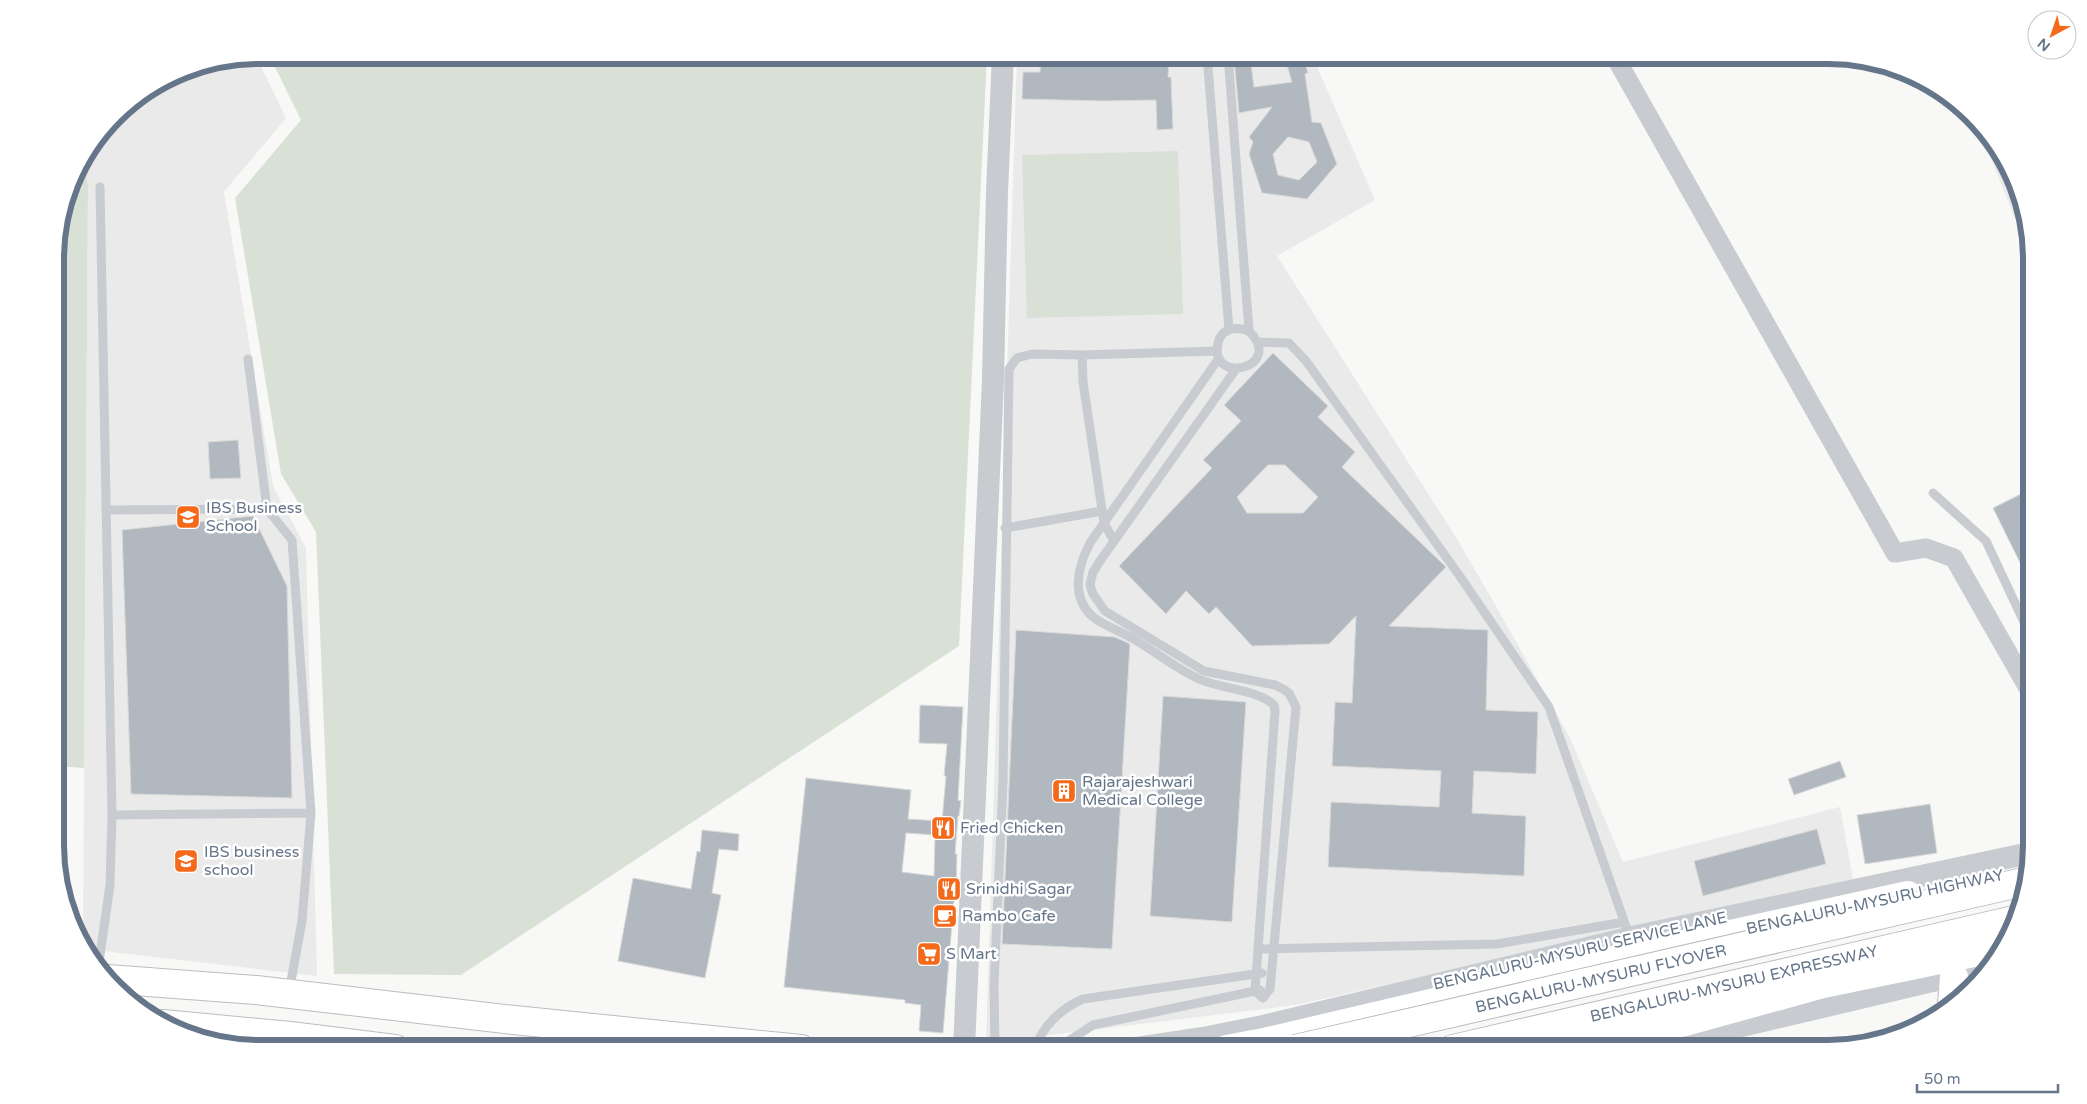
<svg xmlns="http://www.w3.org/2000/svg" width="2087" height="1104" viewBox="0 0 2087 1104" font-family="'Varela Round',sans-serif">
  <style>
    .built { fill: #e9eae9 }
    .green { fill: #d9e1d6 }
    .building { fill: #b1b8c0; stroke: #dadbd8; fill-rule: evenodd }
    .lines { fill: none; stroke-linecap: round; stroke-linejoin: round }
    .trunk-casing { stroke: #babdc1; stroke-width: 30 }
    .service { stroke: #c8cbd0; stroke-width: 9 }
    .minor { stroke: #c8cbd0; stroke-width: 19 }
    .tertiary { stroke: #c8cbd0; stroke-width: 22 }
    .trunk { stroke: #fff; stroke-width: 28 }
    .trunk-bridge-casing { stroke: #babdc1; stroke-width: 30; stroke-linecap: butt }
    .trunk-bridge { stroke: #fff; stroke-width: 28 }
    .labels { text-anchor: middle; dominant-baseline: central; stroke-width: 5; stroke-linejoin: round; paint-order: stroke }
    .poi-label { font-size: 16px; fill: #65758a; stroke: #fff; text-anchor: start }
    .street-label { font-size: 16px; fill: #65758a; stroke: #fff }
    .rim { fill: none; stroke: #65758a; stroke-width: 6 }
  </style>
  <rect width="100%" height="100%" fill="#f8f9f6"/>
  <path class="built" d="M1017,55H1312L1375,200L1277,256L1457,539L1496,606L1570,738L1623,862L1840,807L1853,879L1296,1005L986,1043Z
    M256,56L286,118L224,192L273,486L306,548L317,976L86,949L83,942L88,185L83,160L124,106L181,70Z
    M1966,110L1997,145L2030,233V256L1982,136Z"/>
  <path class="green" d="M269,55H987L959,646L461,975L334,974L316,532L281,474L235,198L301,120Z
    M1178,151L1183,314L1027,318L1022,155Z
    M83,160L88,185L84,768L57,766L55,245L76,169Z"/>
  <path class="building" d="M1041,55H1169L1168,77H1171L1173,129L1157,130L1156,100L1103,101L1022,99L1023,72H1040Z
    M1284,55H1303L1308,73L1305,74L1312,122L1321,123L1337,164L1307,199L1262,193L1249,154L1253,142L1249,137L1272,107L1239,113L1234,58L1250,56L1254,87L1292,82ZM1288,137L1309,142L1317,162L1299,180L1278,175L1273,154Z
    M1273,353L1328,406L1318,417L1355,452L1342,467L1446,567L1389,626L1488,630L1486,710L1538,712L1536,774L1474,771L1472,813L1526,816L1524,876L1328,867L1331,802L1439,807L1441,771L1332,766L1335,702L1352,703L1356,616L1329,644L1252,646L1216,607L1209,614L1186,591L1166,614L1119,566L1212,468L1203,460L1241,421L1224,405ZM1268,465H1285L1318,497L1303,513H1247L1237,497Z
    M238,440L241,478L210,479L208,442Z
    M2031,489V585L1993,508Z
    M253,516L287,586L292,798L131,794L122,530Z
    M1016,630L1115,637L1130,644L1112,949L1002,944Z
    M1163,696L1246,702L1232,922L1150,916Z
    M920,705L963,707L958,800L961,801L959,816H958L955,854H957L956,900H954L943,1033L919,1031L921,1005L905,1003V1000L784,987L806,778L911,790L908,819L942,821L946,776H944L947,744L919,743ZM906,833L935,835L934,876L902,872Z
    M1840,761L1846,777L1794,795L1788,779Z
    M1930,804L1937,853L1865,864L1857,815Z
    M1817,829L1826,864L1703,896L1694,861Z
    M702,830L739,834L738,851L719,849L712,893L721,895L705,978L618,961L633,878L691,889L697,851L700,852Z"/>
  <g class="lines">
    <defs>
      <path id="trunk" d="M108,979L256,990L514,1020L801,1049
        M1952,1005L1954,977
        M163,1024L290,1036L395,1049
        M1227,1049L1264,1042L1640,954L1908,895
        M1453,1049L2014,920
        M1554,1049L1685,1022L1823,984L2003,947"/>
    </defs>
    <use href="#trunk" class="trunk-casing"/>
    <path class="service" d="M1207,55L1229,329
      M1228,55L1249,331C1286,368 1208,386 1218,343C1221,328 1237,326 1249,331
      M100,187L112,815L311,813L302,921L289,992
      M1257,342L1289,343L1306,361L1459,575L1549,707L1630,938
      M1219,358L1090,543C1078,566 1070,597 1093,617C1106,627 1123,632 1137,641C1157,653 1177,669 1199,679C1220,689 1257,689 1274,705L1275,711L1255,991L1263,998L1270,989L1296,707L1289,693L1283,689L1275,685L1204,671L1105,611L1093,594L1090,585L1093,572L1100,561L1236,369
      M248,359L267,509
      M1933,493L1986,541L2031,637
      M106,510L267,509L292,540L311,813
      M1005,528L1102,511
      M1114,541L1104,523L1083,382L1082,355L1217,351
      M1260,949L1497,944L1624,922
      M98,969L110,885L112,815
      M995,1049L994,985L1003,782L1009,369L1017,358L1032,354L1082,355
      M1035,1049C1042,1026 1062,1008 1083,999L1262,973
      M1064,1049L1070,1040L1093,1025L1260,990"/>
    <path class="minor" d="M1614,55L1895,553L1926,548L1954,558L2032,695"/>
    <path class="tertiary" d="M964,1049L993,380L997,192L1003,55
      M1130,1049L1203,1038L1263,1026L1637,936L2030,853
      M1645,1049L1928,982L1987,971"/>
    <use href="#trunk" class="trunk"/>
    <defs>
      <path id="trunk-bridge" d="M1295,1049L2023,882"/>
    </defs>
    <use href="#trunk-bridge" class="trunk-bridge-casing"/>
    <use href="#trunk-bridge" class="trunk-bridge"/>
  </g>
  <defs>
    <symbol id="university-square" viewBox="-11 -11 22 22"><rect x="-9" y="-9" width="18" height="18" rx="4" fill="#f5691a" stroke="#fff"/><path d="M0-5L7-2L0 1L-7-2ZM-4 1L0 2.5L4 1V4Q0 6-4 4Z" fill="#fff"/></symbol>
    <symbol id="building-square" viewBox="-11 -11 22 22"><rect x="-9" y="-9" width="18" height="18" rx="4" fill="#f5691a" stroke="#fff"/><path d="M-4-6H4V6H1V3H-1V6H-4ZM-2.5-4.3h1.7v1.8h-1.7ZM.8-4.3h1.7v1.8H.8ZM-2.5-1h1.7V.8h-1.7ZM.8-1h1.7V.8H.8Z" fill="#fff"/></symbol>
    <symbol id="restaurant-square" viewBox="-11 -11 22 22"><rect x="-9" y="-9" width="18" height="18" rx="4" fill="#f5691a" stroke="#fff"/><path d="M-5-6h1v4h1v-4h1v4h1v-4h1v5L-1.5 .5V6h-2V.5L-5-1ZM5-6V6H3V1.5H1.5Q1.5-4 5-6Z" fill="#fff"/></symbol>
    <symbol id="school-square" viewBox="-11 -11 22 22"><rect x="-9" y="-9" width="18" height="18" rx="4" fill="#f5691a" stroke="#fff"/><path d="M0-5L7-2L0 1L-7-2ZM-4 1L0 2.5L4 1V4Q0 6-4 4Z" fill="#fff"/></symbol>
    <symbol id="cafe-square" viewBox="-11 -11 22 22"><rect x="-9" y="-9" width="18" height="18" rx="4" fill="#f5691a" stroke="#fff"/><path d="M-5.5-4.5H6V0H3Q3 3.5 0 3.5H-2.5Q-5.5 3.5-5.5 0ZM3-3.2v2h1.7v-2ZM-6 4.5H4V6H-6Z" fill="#fff"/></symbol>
    <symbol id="supermarket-square" viewBox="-11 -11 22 22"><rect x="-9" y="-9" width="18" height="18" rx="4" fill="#f5691a" stroke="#fff"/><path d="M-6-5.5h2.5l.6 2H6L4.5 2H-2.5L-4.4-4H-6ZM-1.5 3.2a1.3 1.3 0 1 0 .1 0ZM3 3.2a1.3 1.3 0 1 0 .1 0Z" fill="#fff"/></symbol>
  </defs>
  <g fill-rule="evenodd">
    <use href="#university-square" x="174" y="503" width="28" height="28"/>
    <use href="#building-square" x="1050" y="777" width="28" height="28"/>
    <use href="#restaurant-square" x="929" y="814" width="28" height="28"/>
    <use href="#school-square" x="172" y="847" width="28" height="28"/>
    <use href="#restaurant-square" x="935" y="875" width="28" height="28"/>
    <use href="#cafe-square" x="931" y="902" width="28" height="28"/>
    <use href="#supermarket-square" x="915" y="940" width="28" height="28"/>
  </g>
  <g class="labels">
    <g class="poi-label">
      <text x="206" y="508">IBS Business<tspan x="206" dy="18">School</tspan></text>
      <text x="1082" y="782">Rajarajeshwari<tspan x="1082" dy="18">Medical College</tspan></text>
      <text x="960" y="828">Fried Chicken</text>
      <text x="204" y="852">IBS business<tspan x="204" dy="18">school</tspan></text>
      <text x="966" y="889">Srinidhi Sagar</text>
      <text x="962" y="916">Rambo Cafe</text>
      <text x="946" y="954">S Mart</text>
    </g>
    <g class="street-label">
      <text transform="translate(1875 902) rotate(-12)">BENGALURU-MYSURU HIGHWAY</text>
      <text transform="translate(1580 951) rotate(-13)">BENGALURU-MYSURU SERVICE LANE</text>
      <text transform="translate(1601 979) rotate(-13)">BENGALURU-MYSURU FLYOVER</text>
      <text transform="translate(1734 984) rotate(-13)">BENGALURU-MYSURU EXPRESSWAY</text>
    </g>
  </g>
  <path d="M0 0H2087V1104H0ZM259 64H1828A195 195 0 0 1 2023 259V845A195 195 0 0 1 1828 1040H259A195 195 0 0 1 64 845V259A195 195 0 0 1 259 64Z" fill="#fff" fill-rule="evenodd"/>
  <path class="rim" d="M259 64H1828A195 195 0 0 1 2023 259V845A195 195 0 0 1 1828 1040H259A195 195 0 0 1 64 845V259A195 195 0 0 1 259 64Z"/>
  <g transform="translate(2052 35) rotate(220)"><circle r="24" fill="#ffffff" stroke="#c1c8d0"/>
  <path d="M0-4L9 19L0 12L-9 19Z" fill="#f5691a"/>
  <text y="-8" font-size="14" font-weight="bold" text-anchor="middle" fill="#65758a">N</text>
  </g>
  <path d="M1917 1084v8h141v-8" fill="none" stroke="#65758a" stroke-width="2.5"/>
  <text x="1924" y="1084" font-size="15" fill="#65758a" stroke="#ffffff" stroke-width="4" paint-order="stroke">50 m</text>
</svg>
